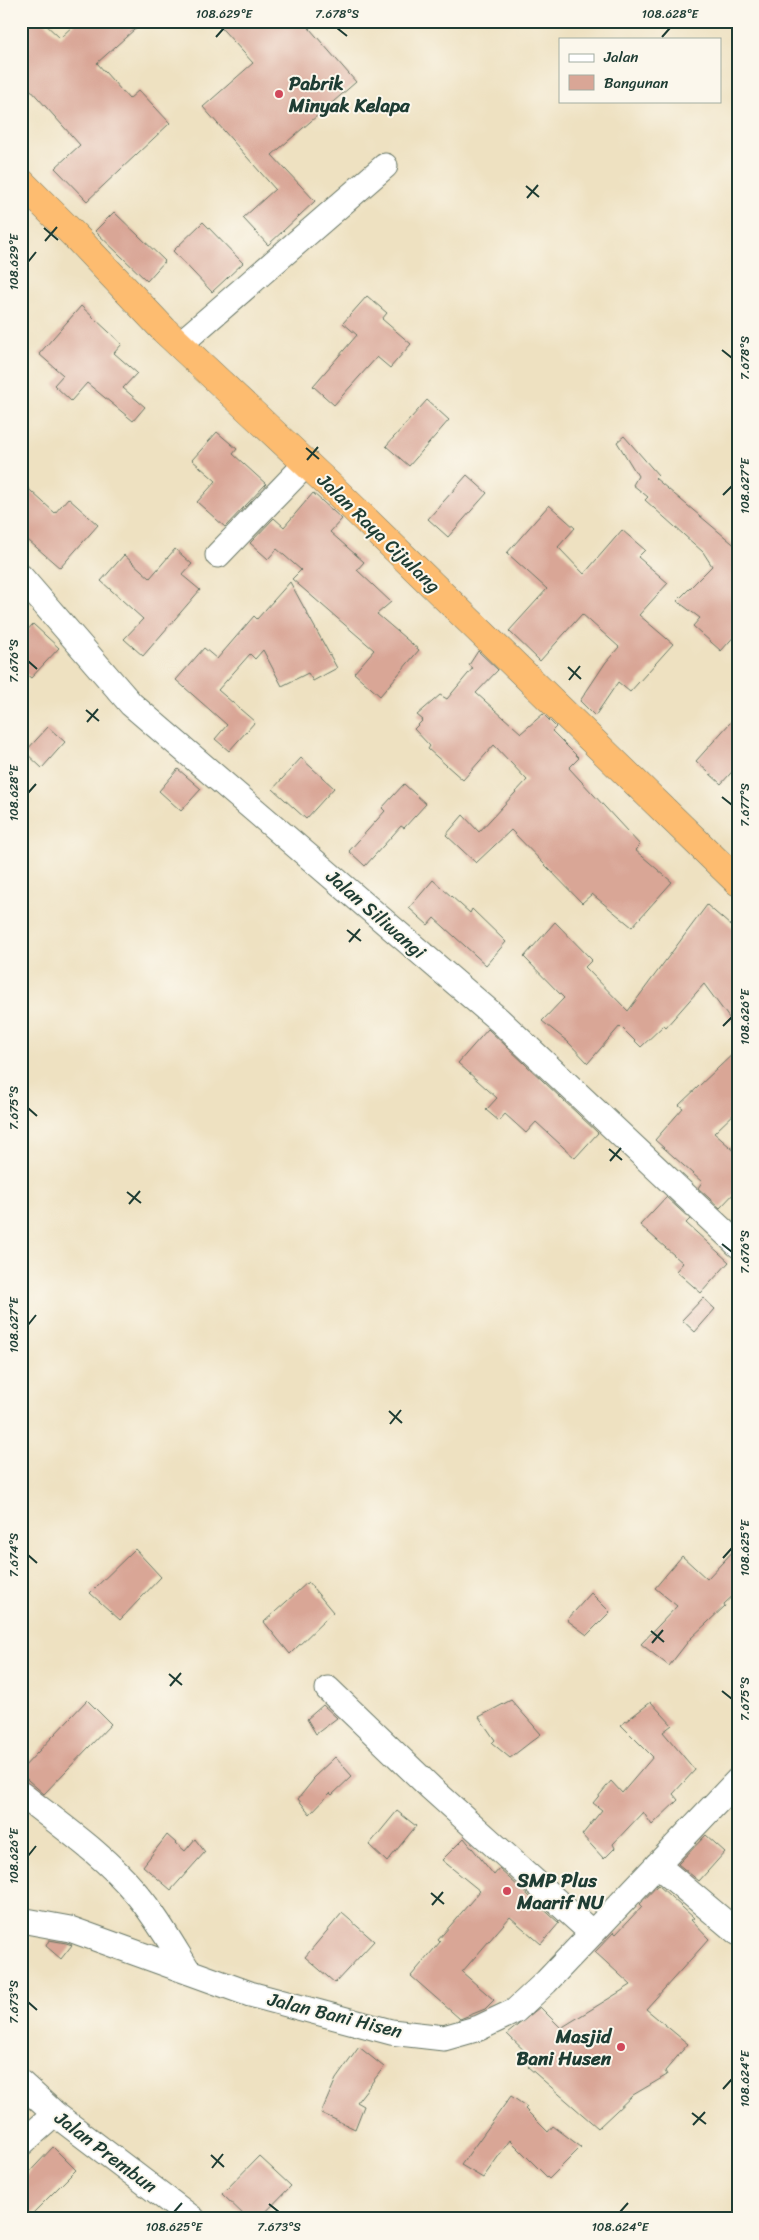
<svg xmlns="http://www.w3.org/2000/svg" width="759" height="2240" viewBox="0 0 759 2240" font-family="Sriracha,sans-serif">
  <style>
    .building { fill: #d9a696 }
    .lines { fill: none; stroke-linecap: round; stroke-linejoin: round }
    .minor-casing { stroke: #677665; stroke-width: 27 }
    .highway-casing { stroke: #677665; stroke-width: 29 }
    .minor { stroke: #fff; stroke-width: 25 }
    .highway { stroke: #fdbc70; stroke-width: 28 }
    .ticks { fill: none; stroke: #1f3d34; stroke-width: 2 }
    .poi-dot { fill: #d1495b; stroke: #fbf7ec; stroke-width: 2 }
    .labels { text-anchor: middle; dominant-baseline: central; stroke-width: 4; stroke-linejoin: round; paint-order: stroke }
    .poi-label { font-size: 19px; font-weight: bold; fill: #1f3d34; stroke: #fbf7ec; text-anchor: start }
    .street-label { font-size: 19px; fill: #1f3d34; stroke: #fbf7ec }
    .neatline { fill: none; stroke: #1f3d34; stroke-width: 2 }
    .ticks-label { font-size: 12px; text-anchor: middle; fill: #1f3d34 }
  </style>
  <rect width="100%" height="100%" fill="#fbf7ec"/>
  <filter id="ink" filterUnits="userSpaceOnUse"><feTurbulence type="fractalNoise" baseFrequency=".02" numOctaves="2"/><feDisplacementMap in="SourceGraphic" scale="10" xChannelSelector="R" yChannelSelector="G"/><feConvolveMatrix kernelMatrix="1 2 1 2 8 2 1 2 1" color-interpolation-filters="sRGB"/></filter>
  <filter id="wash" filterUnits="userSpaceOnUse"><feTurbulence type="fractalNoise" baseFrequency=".0096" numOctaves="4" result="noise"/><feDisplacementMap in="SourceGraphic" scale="20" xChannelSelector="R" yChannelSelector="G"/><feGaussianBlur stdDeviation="1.12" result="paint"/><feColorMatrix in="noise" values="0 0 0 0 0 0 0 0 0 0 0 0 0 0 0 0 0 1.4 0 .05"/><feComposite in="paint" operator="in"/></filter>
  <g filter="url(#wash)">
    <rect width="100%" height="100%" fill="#eee1c1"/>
    <g id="blocks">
      <path class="building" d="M21,21H42L60,38L78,21H144L97,63L129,99L139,90L170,123L87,201L55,168L80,145L21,79Z
        M215,21H303L356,82L272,155L315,201L268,245L243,218L275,189L203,107L253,63Z
        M114,212L165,261L147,281L95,231Z
        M203,222L243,263L212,292L173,251Z
        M367,296L387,313L382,319L411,344L390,368L377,357L334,405L313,386L357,335L343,323Z
        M81,306L122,344L114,353L137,373L123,388L145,407L133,421L87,383L71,401L54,385L63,375L39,354Z
        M427,400L449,420L409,466L386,446Z
        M217,432L237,449L233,454L266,484L225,527L197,502L216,481L192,460Z
        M624,436L658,475L655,478L738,548V632L721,651L693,626L700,618L677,601L712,566L703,552L645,500L648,497L633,485L638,476L617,442Z
        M467,475L487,493L448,537L428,519Z
        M21,482L55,513L68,498L98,525L60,568L21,534Z
        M313,493L342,519L330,532L364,562L357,570L391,602L377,614L419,650L380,696L354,673L374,650L292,579L301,570L277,549L268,559L250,543L274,518L284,527Z
        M549,505L575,528L558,547L584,574L622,530L645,550L638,557L668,583L639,615L673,644L630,692L618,682L595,716L580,701L606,662L619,647L582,614L540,661L509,631L547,589L507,553Z
        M175,549L192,564L182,575L200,590L143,656L124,639L143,619L101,581L124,555L150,578Z
        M290,582L337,668L313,681L308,673L282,686L263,650L255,659L250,654L218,690L255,722L229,751L215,739L227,725L176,680L204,648L217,659L254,616L257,619Z
        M33,624L59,648L31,678L21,670V637Z
        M478,651L498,670L476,693L521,733L543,714L556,727L552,731L579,758L569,768L640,845L635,850L672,882L632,927L592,894L582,903L511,830L476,863L446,835L463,815L479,832L527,780L494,745L463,780L428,749L430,746L414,729L423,720L417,715L440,695L447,699L473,668L469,665Z
        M738,714V765L721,784L696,761Z
        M48,727L65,742L42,768L25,752Z
        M301,758L334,788L306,819L273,789Z
        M178,769L201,789L181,811L159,791Z
        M404,784L426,804L404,828L401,826L365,866L349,851L385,811L382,808Z
        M433,880L470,913L472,909L506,942L486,965L434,918L428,925L409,908Z
        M707,905L738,932V1030L704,984L666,1027L664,1025L641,1047L620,1026L588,1063L568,1042L542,1021L564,998L524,957L555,922L592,960L585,967L628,1011Z
        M488,1029L598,1133L575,1158L536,1122L526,1133L505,1114L499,1121L486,1110L497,1098L458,1063Z
        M738,1049V1110L714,1133L738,1154V1189L720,1208L698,1188L702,1182L655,1140L683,1108L679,1105Z
        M666,1197L690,1219L686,1223L729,1262L701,1293L676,1271L683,1263L640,1225Z
        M703,1298L715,1309L695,1332L682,1320Z
        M738,1546V1591L724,1604L725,1606L690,1639L669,1666L641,1644L677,1606L655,1588L682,1556L707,1579Z
        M135,1549L161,1577L120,1620L90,1593Z
        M308,1582L333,1612L290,1654L264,1622Z
        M591,1593L610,1612L587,1635L567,1620Z
        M87,1700L111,1724L44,1794L21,1774V1770Z
        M511,1700L541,1734L510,1758L492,1743L495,1740L479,1717Z
        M651,1702L672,1725L663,1732L695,1770L673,1794L678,1800L652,1825L643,1812L613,1844L615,1848L604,1859L582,1835L602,1810L593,1803L611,1781L622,1793L653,1757L621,1725Z
        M323,1705L337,1718L316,1734L307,1719Z
        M335,1757L352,1776L332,1795L330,1793L310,1814L298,1799L314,1779L313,1778Z
        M397,1811L416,1826L387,1862L369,1845Z
        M167,1835L185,1851L195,1839L205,1852L171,1890L143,1866Z
        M706,1835L725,1852L699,1881L678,1864Z
        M464,1838L494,1875L499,1869L559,1923L541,1944L510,1917L462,1972L494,2000L485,2009L460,2019L411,1976L440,1942L438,1940L480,1891L442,1860Z
        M658,1885L694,1918L691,1920L709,1939L646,2009L688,2044L665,2071L667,2075L633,2095L598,2128L528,2067L534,2060L507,2034L540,2007L561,2028L631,1985L595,1952L614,1932L616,1934L642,1906L640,1904Z
        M342,1913L374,1941L335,1983L305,1957Z
        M49,1940L66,1943L72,1945L61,1959L46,1946Z
        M359,2047L384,2067L357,2102L364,2106L355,2129L321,2113L336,2079Z
        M511,2096L527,2107L525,2109L548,2132L553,2126L581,2147L549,2179L510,2140L483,2178L461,2165Z
        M53,2147L76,2170L27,2219H21V2181Z
        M259,2156L291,2186L259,2219H248L222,2194Z"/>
    </g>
  </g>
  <g filter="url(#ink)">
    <use href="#blocks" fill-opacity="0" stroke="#677665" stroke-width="1"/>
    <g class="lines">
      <defs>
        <path id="minor" d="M180,344L385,166
          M218,555L307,463
          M21,577L131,704L499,1020L738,1245
          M328,1689L431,1788L592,1933
          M21,1794C60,1825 103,1854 135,1892C156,1916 172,1945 189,1972
          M657,1865L738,1933
          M21,1920L70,1929L250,1994L391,2032L444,2038L479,2028L515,2011L546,1982L738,1780
          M21,2083L55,2114L193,2219
          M21,2144L55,2114"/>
        <path id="highway" d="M21,182L76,237L164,330L342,497L738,882"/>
      </defs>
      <use href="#minor" class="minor-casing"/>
      <use href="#highway" class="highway-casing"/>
      <use href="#minor" class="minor"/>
      <use href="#highway" class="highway"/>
    </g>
  </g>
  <path class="ticks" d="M337,28L347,36M216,37L224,28M662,37L670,28M526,186L539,197M527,198L538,185M44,228L58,240M45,241L57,227M28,262L36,252M722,350L732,358M306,448L319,459M307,460L318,447M723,495L732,486M28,661L37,669M568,667L581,679M569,680L580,666M86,710L99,721M87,722L98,709M28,793L36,784M722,797L732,805M347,930L361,941M349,942L360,929M723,1026L732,1017M28,1108L37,1116M609,1149L622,1160M610,1161L621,1148M127,1192L141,1203M129,1204L140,1191M722,1244L732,1252M28,1325L36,1315M389,1411L402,1423M390,1424L401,1410M28,1555L37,1563M723,1558L732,1548M651,1631L664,1642M652,1643L663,1630M169,1674L182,1685M170,1686L181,1673M722,1691L732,1699M28,1856L36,1846M431,1893L444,1904M432,1905L443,1892M28,2002L37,2010M723,2089L732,2079M692,2113L706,2124M693,2125L705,2112M211,2155L224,2167M212,2168L223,2154M269,2204L279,2212M174,2212L182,2203M620,2212L628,2203"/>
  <g class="poi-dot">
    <circle cx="279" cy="94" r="5"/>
    <circle cx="507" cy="1891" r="5"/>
    <circle cx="621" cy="2047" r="5"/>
  </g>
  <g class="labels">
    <g class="poi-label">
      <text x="289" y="83">Pabrik<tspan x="289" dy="22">Minyak Kelapa</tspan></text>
      <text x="517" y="1880">SMP Plus<tspan x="517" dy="22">Maarif NU</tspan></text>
      <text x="611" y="2036" text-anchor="end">Masjid<tspan x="611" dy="22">Bani Husen</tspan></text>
    </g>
    <g class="street-label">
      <text transform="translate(379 533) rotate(44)">Jalan Raya Cijulang</text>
      <text transform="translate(376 914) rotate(41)">Jalan Siliwangi</text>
      <text transform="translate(335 2015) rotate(14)">Jalan Bani Hisen</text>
      <text transform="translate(106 2152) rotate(37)">Jalan Prembun</text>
    </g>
  </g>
  <rect width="759" height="2240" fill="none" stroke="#fbf7ec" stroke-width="55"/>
  <rect x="559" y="38" width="162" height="65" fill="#fbf7ec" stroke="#a3ada2"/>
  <rect x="569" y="54" width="25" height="8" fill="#ffffff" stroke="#a3ada2"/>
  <text x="604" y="62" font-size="15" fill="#1f3d34">Jalan</text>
  <rect x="569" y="75" width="25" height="15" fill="#d9a696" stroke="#a3ada2"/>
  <text x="604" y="88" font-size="15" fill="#1f3d34">Bangunan</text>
  <rect x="28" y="28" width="704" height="2184" class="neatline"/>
  <g class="ticks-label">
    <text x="224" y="18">108.629°E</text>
    <text x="337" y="18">7.678°S</text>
    <text x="670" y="18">108.628°E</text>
    <text transform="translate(14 262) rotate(-90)" y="4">108.629°E</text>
    <text transform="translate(745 358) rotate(-90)" y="4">7.678°S</text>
    <text transform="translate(745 486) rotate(-90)" y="4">108.627°E</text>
    <text transform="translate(14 661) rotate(-90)" y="4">7.676°S</text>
    <text transform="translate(14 793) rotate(-90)" y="4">108.628°E</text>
    <text transform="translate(745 805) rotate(-90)" y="4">7.677°S</text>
    <text transform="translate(745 1017) rotate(-90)" y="4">108.626°E</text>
    <text transform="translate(14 1108) rotate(-90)" y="4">7.675°S</text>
    <text transform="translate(745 1252) rotate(-90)" y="4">7.676°S</text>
    <text transform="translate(14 1325) rotate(-90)" y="4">108.627°E</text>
    <text transform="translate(745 1548) rotate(-90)" y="4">108.625°E</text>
    <text transform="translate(14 1555) rotate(-90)" y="4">7.674°S</text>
    <text transform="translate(745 1699) rotate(-90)" y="4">7.675°S</text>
    <text transform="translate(14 1856) rotate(-90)" y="4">108.626°E</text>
    <text transform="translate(14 2002) rotate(-90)" y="4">7.673°S</text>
    <text transform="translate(745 2079) rotate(-90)" y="4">108.624°E</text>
    <text x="174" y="2231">108.625°E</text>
    <text x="279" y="2231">7.673°S</text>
    <text x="620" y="2231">108.624°E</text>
  </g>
</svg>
